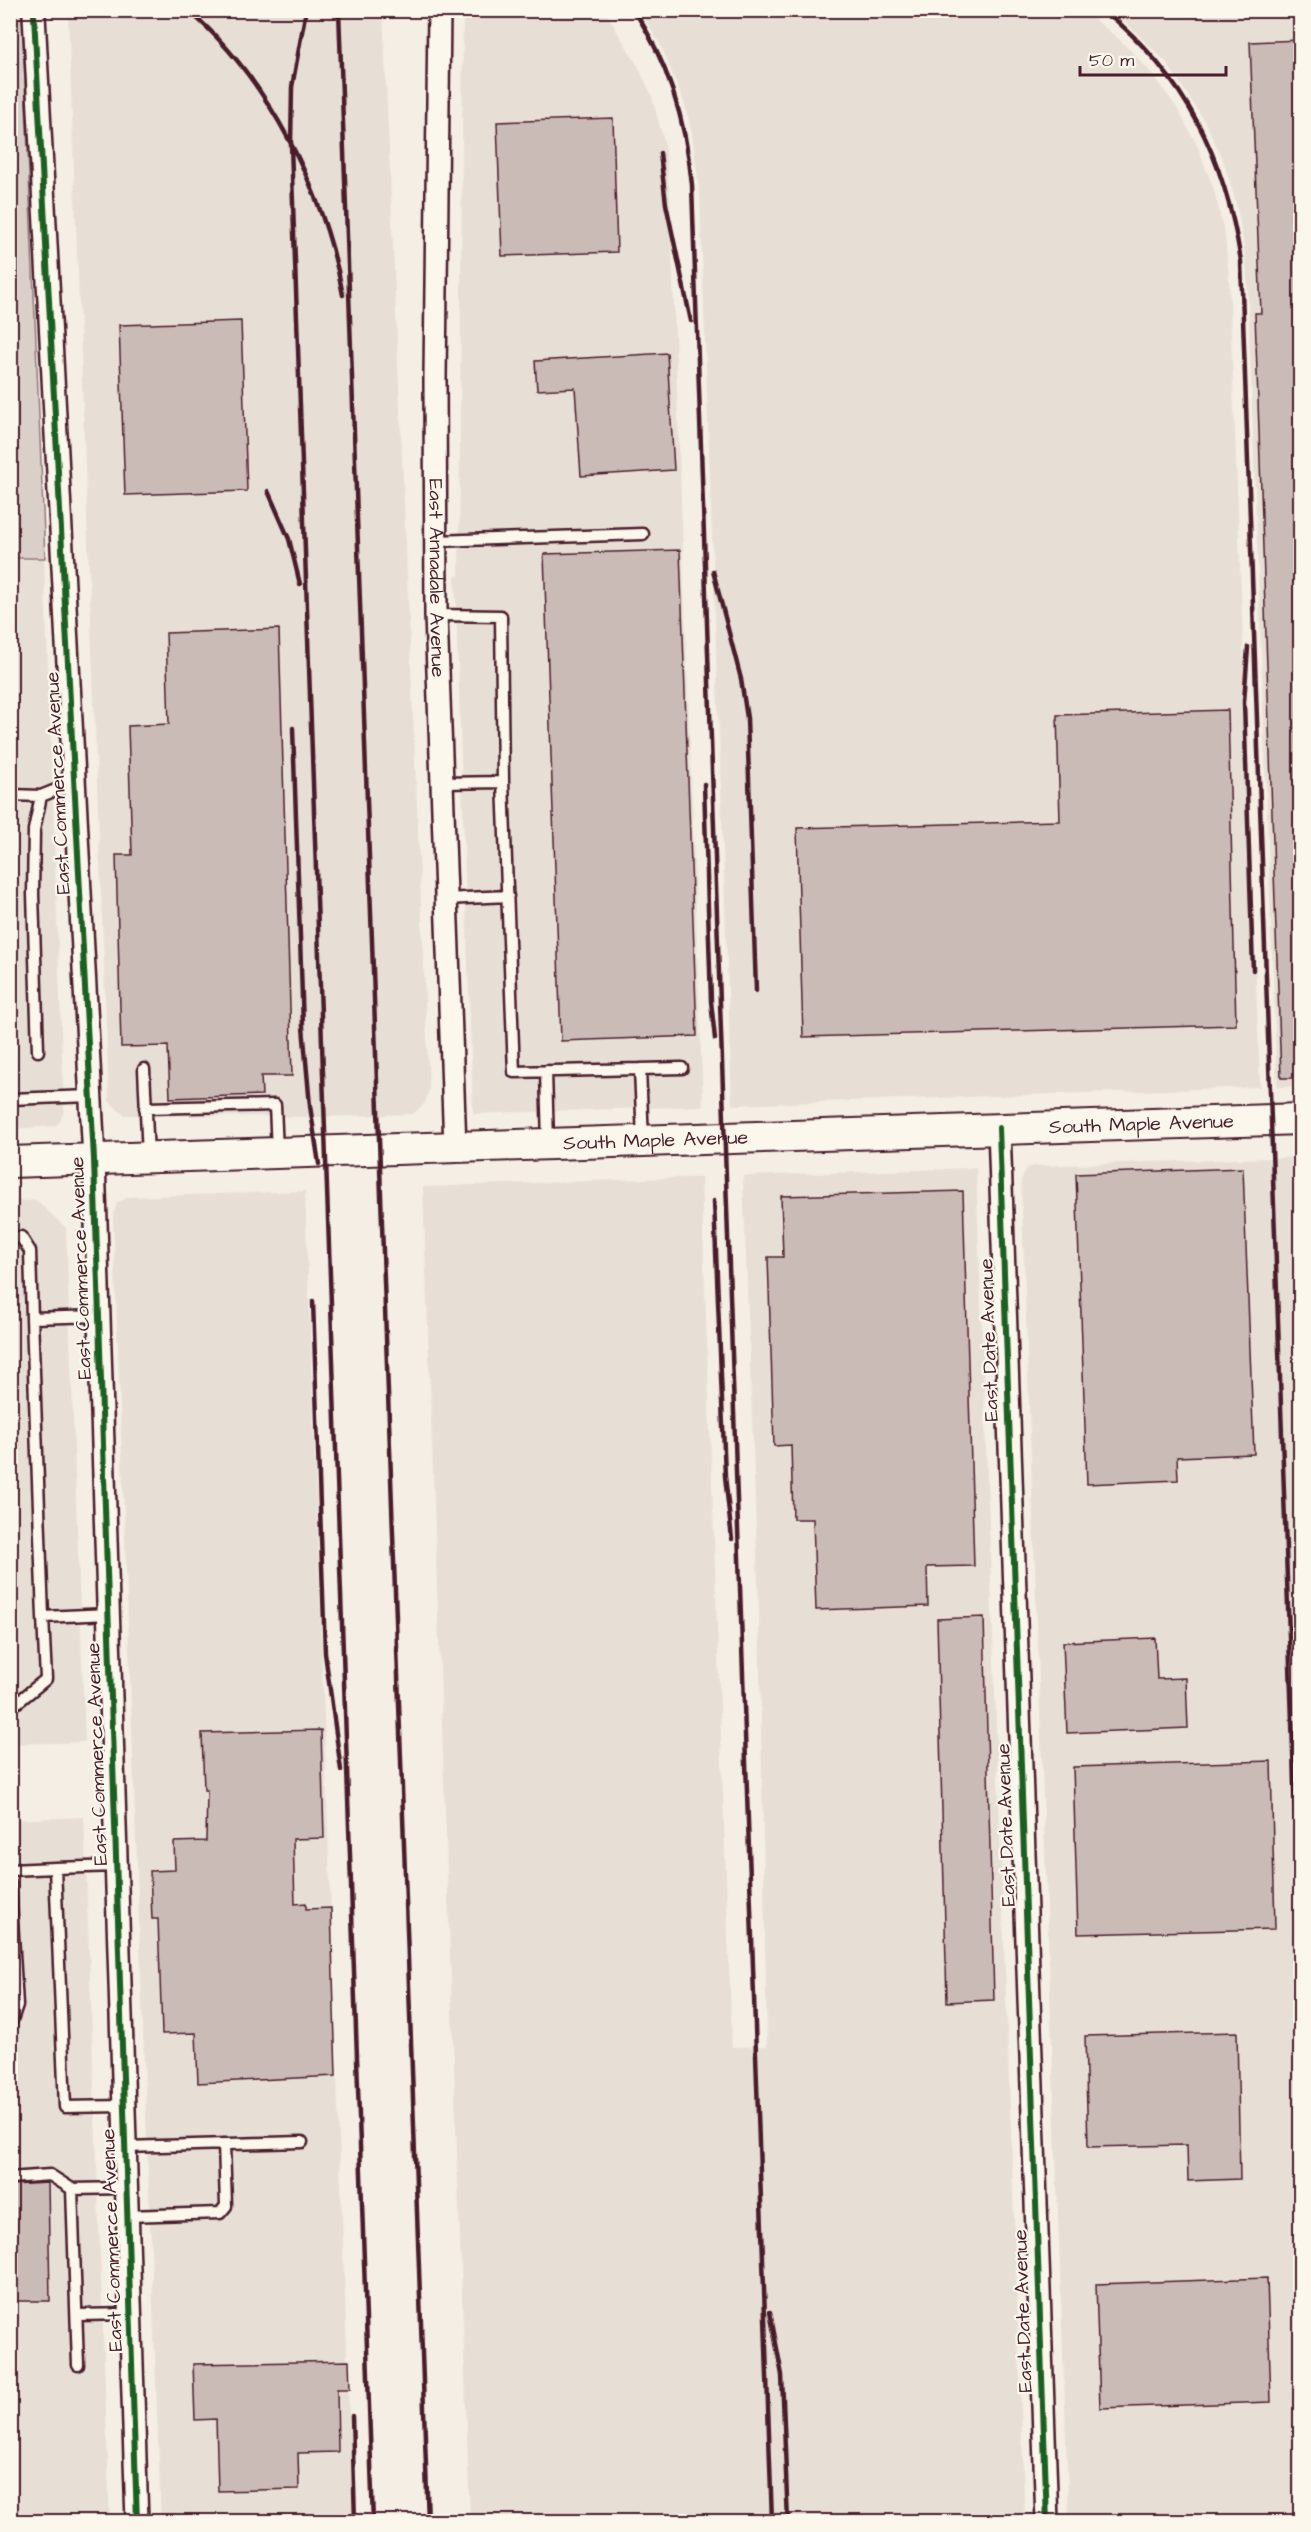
<svg xmlns="http://www.w3.org/2000/svg" width="1311" height="2532" viewBox="0 0 1311 2532" font-family="'Architects Daughter',sans-serif">
  <style>
    .built { fill: #e7dfd6 }
    .green { fill: #dbd0c9; stroke: #92787a; stroke-width: 1.5 }
    .building { fill: #cabbb6; stroke: #4a1f2b; stroke-width: 1.5 }
    .lines { fill: none; stroke-linecap: round; stroke-linejoin: round }
    .lane-casing { stroke: #4a1f2b; stroke-width: 15 }
    .street-casing { stroke: #4a1f2b; stroke-width: 26 }
    .secondary-casing { stroke: #4a1f2b; stroke-width: 34 }
    .lane { stroke: #fbf7ec; stroke-width: 10 }
    .street { stroke: #fbf7ec; stroke-width: 21 }
    .secondary { stroke: #fbf7ec; stroke-width: 30 }
    .rail { stroke: #4a1f2b; stroke-width: 4.5 }
    .cycleway-casing { stroke: #fbf7ec; stroke-width: 10 }
    .cycleway { stroke: #1b5e20; stroke-width: 6 }
    .labels { text-anchor: middle; dominant-baseline: central; stroke-width: 4.5; stroke-linejoin: round; paint-order: stroke }
    .street-label { font-size: 20px; fill: #4a1f2b; stroke: #fbf7ec }
  </style>
  <rect width="100%" height="100%" fill="#f4eee4"/>
  <filter id="ink" filterUnits="userSpaceOnUse"><feTurbulence type="fractalNoise" baseFrequency=".0167" numOctaves="2"/><feDisplacementMap in="SourceGraphic" scale="12" xChannelSelector="R" yChannelSelector="G"/><feConvolveMatrix kernelMatrix="1 2 1 2 8 2 1 2 1" color-interpolation-filters="sRGB"/></filter>
  <g filter="url(#ink)">
    <path class="built" d="M68,11H383L429,1089L425,1103L413,1114L319,1117L124,1115L109,1101Z
      M463,11H605L639,68L651,94L665,145L670,197L703,1106L473,1114L455,576H459Z
      M640,11H1084L1119,39L1148,69L1177,108L1197,145L1214,190L1225,236L1229,278L1260,1087L732,1105L700,196L692,133L684,102L660,44Z
      M1114,11H1300V1086L1277,1087L1247,271L1243,240L1236,203L1223,160L1204,120L1166,62Z
      M44,557L64,1110L60,1122L55,1126L11,1129L10,558Z
      M1300,1157V2521H1069L1021,1180L1027,1168L1034,1166Z
      M976,1168L1025,2521H470L423,1187L701,1177L732,2047L767,2046L759,1611L743,1176Z
      M305,1191L353,2521H161L113,1215L117,1203L128,1197Z
      M36,1200L66,1228L85,1742L11,1744L10,1201Z
      M84,1817L110,2521H11L10,1820Z"/>
    <path class="green" d="M10,11H22L45,558H11Z"/>
    <path class="building" d="M1300,40V1078H1281L1255,313H1261L1250,42Z
      M613,118L617,252L502,256L497,122Z
      M241,321L247,491L125,495L119,325Z
      M667,353L674,470L581,476L575,388L537,390L535,361Z
      M680,550L697,1036L561,1041L544,554Z
      M279,629L292,1076H261L262,1095L170,1098L168,1046L121,1047L116,855H132L128,726L169,724L166,633Z
      M1228,710L1236,1025L803,1037L797,828L1060,821L1057,715Z
      M1243,1168L1254,1454L1177,1457L1178,1480L1087,1484L1076,1174Z
      M963,1191L974,1566L927,1567L928,1606L816,1610L813,1519H793L791,1445L774,1446L768,1257H783L781,1196Z
      M984,1617L994,2000L947,2002L937,1619Z
      M1155,1638L1157,1679L1186,1678L1188,1728L1067,1733L1063,1642Z
      M321,1730L324,1838L293,1839L295,1904L306,1903V1909L331,1908L336,2076L198,2083L196,2033L162,2034L158,1919H152L150,1871L175,1870L174,1842L206,1841L207,1790H204L202,1733Z
      M1271,1761L1275,1929L1078,1934L1073,1767Z
      M1237,2032L1240,2179L1188,2181L1187,2145L1088,2147L1085,2036Z
      M48,2183L50,2301H10V2185Z
      M1267,2278L1271,2402L1100,2408L1096,2284Z
      M349,2361L350,2389H337L338,2452L298,2453L299,2489L218,2491L216,2419L195,2420L193,2364Z"/>
    <g class="lines">
      <defs>
        <path id="lane" d="M435,541L643,534
          M436,615L501,616L503,782L514,1072L682,1068
          M441,783L503,782
          M10,795L41,796
          M445,899L508,896
          M38,1051L33,894L34,830L41,796L56,790L75,788
          M144,1069L148,1157
          M640,1069L643,1140
          M546,1071L548,1143
          M10,1099L91,1096
          M145,1108L275,1105L277,1152
          M10,1238L21,1237L30,1251L32,1318
          M99,1316L32,1318L43,1617L109,1614
          M10,1702H18L46,1679L43,1617
          M117,1866L55,1868L65,2107L124,2106
          M10,1870L55,1868
          M10,1883L17,2005L10,2026
          M125,2147L302,2142
          M10,2178L50,2175L72,2189L127,2188
          M72,2189L78,2365
          M127,2216L220,2213L226,2206L224,2144
          M77,2315L131,2314"/>
        <g id="street">
          <path id="s1" d="M439,10L435,379L436,615L455,1147"/>
          <path d="M34,15L94,1159L137,2522"/>
          <path d="M999,1128L1047,2522"/>
        </g>
        <g id="secondary">
          <path id="s2" d="M10,1162L1300,1119"/>
        </g>
      </defs>
      <use href="#lane" class="lane-casing"/>
      <use href="#street" class="street-casing"/>
      <use href="#secondary" class="secondary-casing"/>
      <use href="#lane" class="lane"/>
      <use href="#street" class="street"/>
      <use href="#secondary" class="secondary"/>
      <path class="rail" d="M188,10C269,79 324,191 343,295
        M306,10L292,87L291,145L373,2522
        M339,10L428,2522
        M634,10C669,64 686,122 692,185L772,2522
        M1104,10C1186,77 1225,158 1241,261L1300,1951
        M660,153L666,204L691,321
        M268,491L289,539L300,584
        M713,571L741,679L747,718L756,991
        M1248,647L1244,702L1253,970
        M293,728L303,1027L310,1106L319,1164
        M704,784L711,1001L715,1039
        M714,1201L725,1476L732,1539
        M313,1301L325,1653L341,1770
        M770,2312L782,2375L788,2522
        M352,2416L355,2522"/>
      <defs>
        <path id="cycleway" d="M34,15L94,1159L137,2522
          M999,1128L1047,2522"/>
      </defs>
      <use href="#cycleway" class="cycleway-casing"/>
      <use href="#cycleway" class="cycleway"/>
    </g>
  </g>
  <g class="labels">
    <g class="street-label">
      <text stroke="none"><textPath href="#s1" startOffset="568">East Annadale Avenue</textPath></text>
      <text transform="translate(58 783) rotate(-93)">East Commerce Avenue</text>
      <text stroke="none"><textPath href="#s2" startOffset="1132">South Maple Avenue</textPath></text>
      <text stroke="none"><textPath href="#s2" startOffset="646">South Maple Avenue</textPath></text>
      <text transform="translate(81 1268) rotate(-92)">East Commerce Avenue</text>
      <text transform="translate(989 1340) rotate(-92)">East Date Avenue</text>
      <text transform="translate(97 1754) rotate(-92)">East Commerce Avenue</text>
      <text transform="translate(1006 1825) rotate(-92)">East Date Avenue</text>
      <text transform="translate(112 2240) rotate(-92)">East Commerce Avenue</text>
      <text transform="translate(1023 2311) rotate(-92)">East Date Avenue</text>
    </g>
  </g>
  <rect width="1311" height="2532" fill="none" stroke="#fbf7ec" stroke-width="36"/>
  <rect x="18" y="18" width="1275" height="2496" fill="none" stroke="#4a1f2b" stroke-width="2" filter="url(#ink)"/>
  <path d="M1080 66v9h146v-9" fill="none" stroke="#4a1f2b" stroke-width="3"/>
  <text x="1089" y="66" font-size="18" fill="#4a1f2b" stroke="#fbf7ec" stroke-width="4.5" paint-order="stroke">50 m</text>
</svg>
